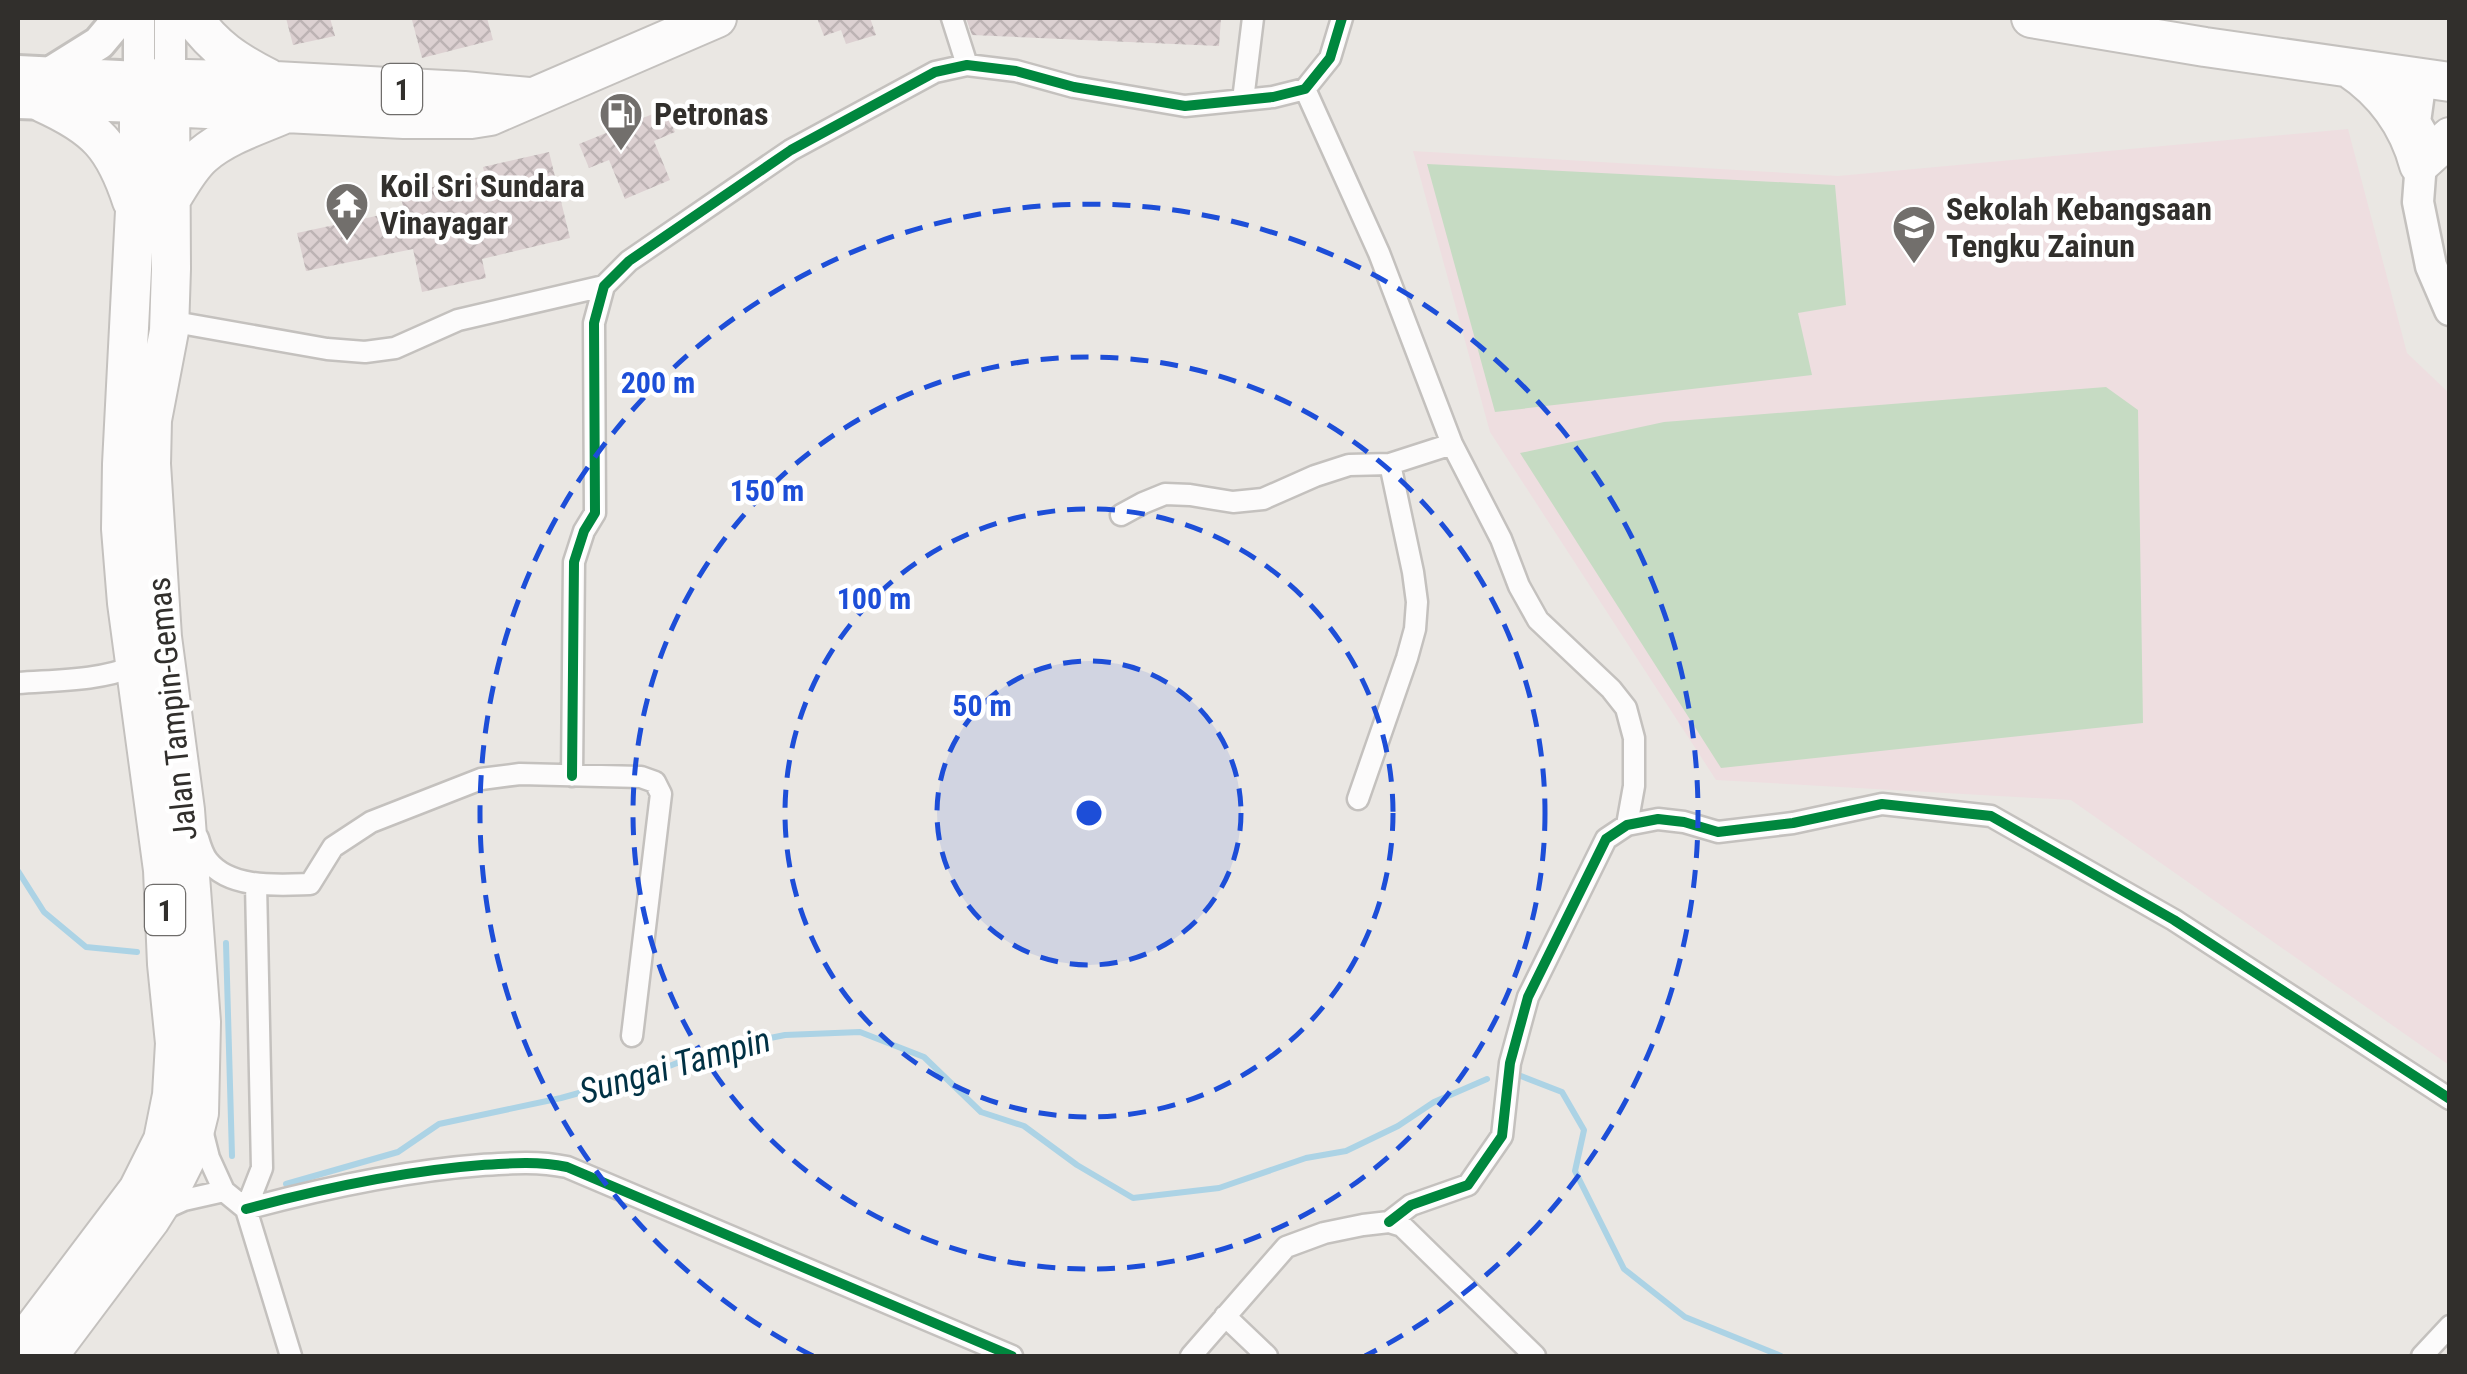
<svg xmlns="http://www.w3.org/2000/svg" width="2467" height="1374" viewBox="0 0 2467 1374" font-family="'Roboto Condensed',sans-serif">
  <style>
    .education { fill: #eedee0 }
    .park { fill: #c6dbc3 }
    .lines { fill: none; stroke-linecap: round; stroke-linejoin: round }
    .stream { stroke: #acd3e5; stroke-width: 6 }
    .building { fill: url(#building-cross-hatch) }
    .street-casing { stroke: #c4c1be; stroke-width: 25 }
    .secondary-casing { stroke: #c4c1be; stroke-width: 35 }
    .primary-casing { stroke: #c4c1be; stroke-width: 38 }
    .highway-casing { stroke: #c4c1be; stroke-width: 42 }
    .street { stroke: #fcfbfb; stroke-width: 20 }
    .secondary { stroke: #fcfbfb; stroke-width: 30 }
    .primary { stroke: #fcfbfb; stroke-width: 32 }
    .highway { stroke: #fcfbfb; stroke-width: 38 }
    .cycleway-casing { stroke: #fff; stroke-width: 16 }
    .cycleway { stroke: #00873e; stroke-width: 10 }
    .ring { fill: none; stroke: #1d4ed8; stroke-width: 5; stroke-dasharray: 18 12 }
    .labels { text-anchor: middle; dominant-baseline: central; stroke-width: 9; stroke-linejoin: round; paint-order: stroke }
    .shield { fill: #fff; stroke: #6f6d6b; stroke-width: 2.5 }
    .shield-label { font-size: 30px; font-weight: bold; fill: #312f2c }
    .poi-label { font-size: 32px; font-weight: bold; fill: #312f2c; stroke: #fff; text-anchor: start }
    .street-label { font-size: 32px; fill: #312f2c; stroke: #fff }
    .water-label { font-size: 35px; font-style: italic; fill: #003144; stroke: #fff }
    .centre { fill: #1d4ed8; stroke: #fff; stroke-width: 5 }
    .ring-label { font-size: 30px; text-anchor: middle; font-weight: bold; fill: #1d4ed8; stroke: #fff; stroke-width: 9; stroke-linejoin: round; paint-order: stroke }
  </style>
  <defs>
    <pattern id="building-cross-hatch" width="8" height="8" patternUnits="userSpaceOnUse" patternTransform="scale(2.5)"><rect width="8" height="8" fill="#dcd0d1"/><path d="M0 0l8 8M0 8l8-8" fill="none" stroke="#bdb3b4"/></pattern>
  </defs>
  <rect width="100%" height="100%" fill="#eae7e3"/>
  <path class="education" d="M2348,129L2407,353L2449,393V1065L2071,800L1716,780L1490,432L1413,151L1838,176Z"/>
  <path class="park" d="M1427,164L1835,185L1846,305L1798,313L1812,375L1495,412Z
    M2106,387L2138,410L2143,723L1721,768L1520,453L1664,422Z"/>
  <g class="lines">
    <path class="stream" d="M18,871L44,912L86,947L137,952
      M226,943L232,1156
      M1521,1076L1562,1092L1584,1130L1575,1171L1624,1269L1685,1317L1781,1356
      M286,1184L398,1152L439,1124L561,1098L651,1073L711,1050L785,1035L860,1032L924,1057L981,1112L1024,1126L1077,1165L1133,1198L1219,1188L1306,1158L1346,1151L1398,1126L1434,1102L1487,1079"/>
  </g>
  <path class="building" d="M286,18H330L335,36L293,45Z
    M422,18H487L493,40L422,58L412,20Z
    M817,18H870L876,35L846,44L841,30L824,36Z
    M966,18H1221L1219,46L972,35Z
    M665,109L675,132L654,141L670,180L625,199L609,160L589,168L579,144Z
    M549,152L570,238L482,259L486,278L422,292L413,249L306,271L297,233L404,210L400,194L485,176L483,167Z"/>
  <g class="lines">
    <defs>
      <path id="street" d="M952,18L967,65
        M1243,100L1253,18
        M169,321L327,349L365,352L395,348L458,320L604,286
        M1452,444L1501,539L1519,586L1538,620L1611,689L1626,708L1634,738V786L1627,825
        M1121,515L1143,503L1165,494L1190,495L1233,502L1263,499L1315,476L1349,465L1390,464L1452,444L1379,253L1305,89
        M18,683C57,680 98,681 135,666
        M572,776L574,562L584,531L595,513L594,323L604,286L629,261L791,150L935,72L967,65L1016,71L1074,87L1185,106L1273,97L1305,89L1330,58L1342,18
        M1358,799L1407,658L1415,629L1417,602L1413,572L1390,464
        M198,838C200,845 203,855 208,861C230,889 278,885 310,884L333,847L371,822L481,779L520,774L641,777L655,782L661,794L632,1036
        M202,1130L209,1158L224,1191L246,1209L291,1356
        M164,1209L184,1200L224,1191
        M246,1209C324,1188 403,1171 482,1165C512,1163 538,1161 567,1167L1012,1356
        M246,1209L262,1168L256,884
        M1389,1222L1411,1205L1468,1185L1502,1136L1510,1063L1528,997L1606,839L1627,825L1658,819L1684,822L1718,832L1793,823L1882,804L1991,816L2174,920L2450,1099
        M1225,1316L1267,1356
        M1191,1356L1286,1247L1324,1233L1363,1225L1389,1222L1402,1226L1535,1356
        M2422,1356L2450,1326"/>
      <path id="secondary" d="M139,78V18
        M170,78V18
        M2421,78L2415,122L2423,136L2418,202L2431,266L2450,310"/>
      <path id="primary" d="M18,72L139,78
        M51,73L99,43L120,18
        M18,102L139,106"/>
      <path id="highway" d="M193,18C215,48 235,61 268,78
        M2031,18L2205,47L2450,82
        M2349,68C2385,92 2408,124 2419,165
        M43,103C96,127 114,146 132,201
        M147,106L404,119H471L490,116L717,18
        M2419,165L2450,137
        M170,201C180,185 189,167 203,155C225,136 256,126 282,115
        M18,1349L138,1190L163,1140L172,1095L175,1043L167,964L163,870L127,603L121,529L122,464L139,133V78L275,81L464,91L529,97
        M48,1356L150,1220L174,1182L190,1150L199,1113L201,1022L185,810L162,637L151,464L152,420L169,331L171,269L170,78"/>
    </defs>
    <use href="#street" class="street-casing"/>
    <use href="#secondary" class="secondary-casing"/>
    <use href="#primary" class="primary-casing"/>
    <use href="#highway" class="highway-casing"/>
    <use href="#street" class="street"/>
    <use href="#secondary" class="secondary"/>
    <use href="#primary" class="primary"/>
    <use href="#highway" class="highway"/>
    <defs>
      <path id="cycleway" d="M572,776L574,562L584,531L595,513L594,323L604,286L629,261L791,150L935,72L967,65L1016,71L1074,87L1185,106L1273,97L1305,89L1330,58L1342,18
        M246,1209C324,1188 403,1171 482,1165C512,1163 538,1161 567,1167L1012,1356
        M1389,1222L1411,1205L1468,1185L1502,1136L1510,1063L1528,997L1606,839L1627,825L1658,819L1684,822L1718,832L1793,823L1882,804L1991,816L2174,920L2450,1099"/>
    </defs>
    <use href="#cycleway" class="cycleway-casing"/>
    <use href="#cycleway" class="cycleway"/>
  </g>
  <circle cx="1089" cy="813" r="152" fill="#1d4ed8" fill-opacity=".12"/>
  <g class="ring">
    <circle cx="1089" cy="813" r="152"/>
    <circle cx="1089" cy="813" r="304"/>
    <circle cx="1089" cy="813" r="456"/>
    <path d="M813 1356A609 609 0 1 1 1365 1356"/>
  </g>
  <defs>
    <symbol id="fuel-pin" viewBox="-11 -11 22 30"><path d="M0 17L-7.5 6A9.5 9.5 0 1 1 7.5 6Z" fill="#726f6c" stroke="#fff"/><path d="M-5.5-6h7V0h2V4h1.3V-2.5L3-4.5l.8-.8L6-3V5H2.5V1h-1V6h-7ZM-4.2-4.7v3.2H.2V-4.7Z" fill="#fff"/></symbol>
    <symbol id="temple-pin" viewBox="-11 -11 22 30"><path d="M0 17L-7.5 6A9.5 9.5 0 1 1 7.5 6Z" fill="#726f6c" stroke="#fff"/><path d="M0-6L5-2H3V0L6.5 2.5H4V6H1.5V3h-3V6H-4V2.5H-6.5L-3 0V-2H-5Z" fill="#fff"/></symbol>
    <symbol id="school-pin" viewBox="-11 -11 22 30"><path d="M0 17L-7.5 6A9.5 9.5 0 1 1 7.5 6Z" fill="#726f6c" stroke="#fff"/><path d="M0-5L7-2L0 1L-7-2ZM-4 1L0 2.5L4 1V4Q0 6-4 4Z" fill="#fff"/></symbol>
  </defs>
  <g fill-rule="evenodd">
    <use href="#fuel-pin" x="596" y="89" width="50" height="68"/>
    <use href="#temple-pin" x="322" y="179" width="50" height="68"/>
    <use href="#school-pin" x="1889" y="202" width="50" height="68"/>
  </g>
  <g class="labels">
    <g class="shield">
      <rect x="382" y="64" width="40" height="50" rx="8"/>
      <rect x="145" y="885" width="40" height="50" rx="8"/>
    </g>
    <g class="shield-label">
      <text x="402" y="89">1</text>
      <text x="165" y="910">1</text>
    </g>
    <g class="poi-label">
      <text x="654" y="114">Petronas</text>
      <text x="380" y="186">Koil Sri Sundara<tspan x="380" dy="37">Vinayagar</tspan></text>
      <text x="1946" y="209">Sekolah Kebangsaan<tspan x="1946" dy="37">Tengku Zainun</tspan></text>
    </g>
    <g class="street-label">
      <text transform="translate(172 709) rotate(-96)">Jalan Tampin-Gemas</text>
    </g>
    <g class="water-label">
      <text transform="translate(675 1066) rotate(-16)">Sungai Tampin</text>
    </g>
  </g>
  <circle cx="1089" cy="813" r="15" class="centre"/>
  <g class="ring-label">
    <text x="658" y="393">200 m</text>
    <text x="767" y="501">150 m</text>
    <text x="874" y="609">100 m</text>
    <text x="982" y="716">50 m</text>
  </g>
  <rect width="2467" height="1374" fill="none" stroke="#312f2c" stroke-width="40"/>
</svg>
